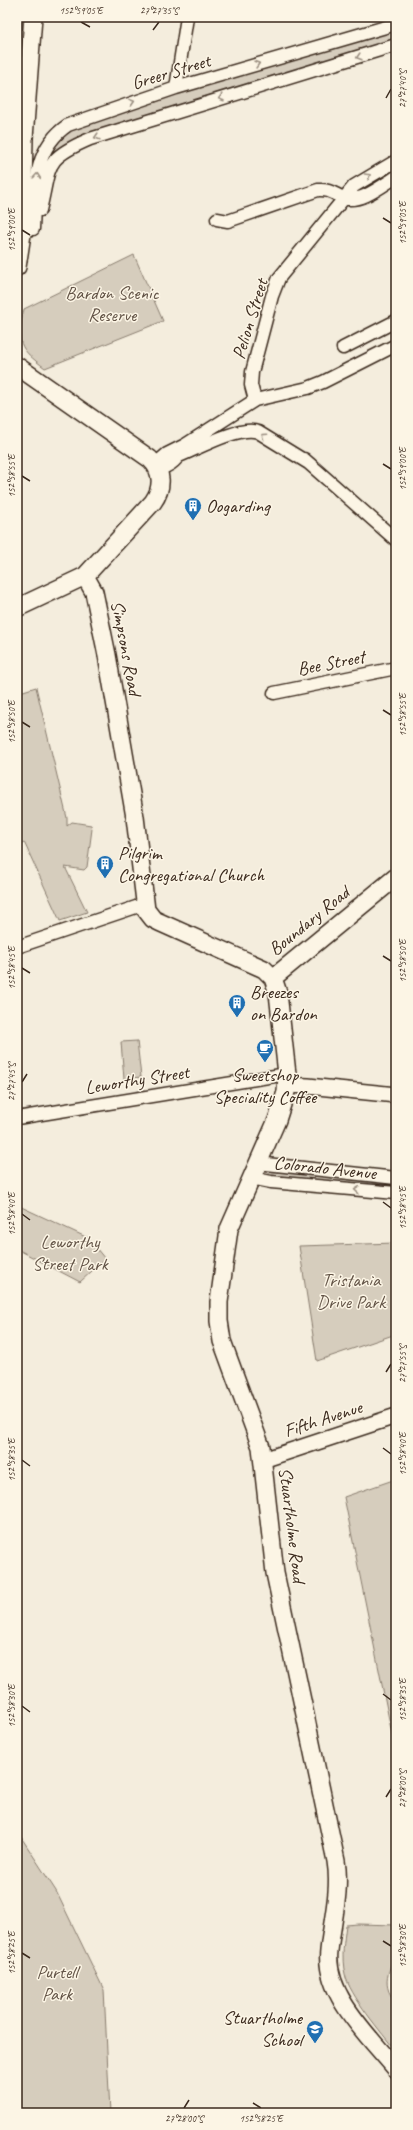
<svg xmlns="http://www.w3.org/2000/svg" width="413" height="2130" viewBox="0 0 413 2130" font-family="Caveat,sans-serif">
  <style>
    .green { fill: #d6cdbd; stroke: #887c6e }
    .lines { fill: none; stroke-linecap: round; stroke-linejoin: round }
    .minor-casing { stroke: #3b2a1e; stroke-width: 15 }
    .tertiary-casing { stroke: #3b2a1e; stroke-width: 18 }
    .secondary-casing { stroke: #3b2a1e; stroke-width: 20 }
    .minor { stroke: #fcf5e5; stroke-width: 12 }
    .tertiary { stroke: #fcf5e5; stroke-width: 15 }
    .secondary { stroke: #fcf5e5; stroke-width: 17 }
    .oneway { stroke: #9c9082 }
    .ticks { fill: none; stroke: #3b2a1e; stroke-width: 1.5 }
    .labels { text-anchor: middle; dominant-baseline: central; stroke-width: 3; stroke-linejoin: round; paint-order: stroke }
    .street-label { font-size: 19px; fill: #3b2a1e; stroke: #fcf5e5 }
    .park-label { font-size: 19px; fill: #625346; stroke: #fcf5e5 }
    .poi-label { font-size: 19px; fill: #3b2a1e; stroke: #fcf5e5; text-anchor: start }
    .neatline { fill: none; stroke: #3b2a1e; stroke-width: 1.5 }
    .ticks-label { font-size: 10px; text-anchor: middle; fill: #3b2a1e }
  </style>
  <rect width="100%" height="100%" fill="#f4eddd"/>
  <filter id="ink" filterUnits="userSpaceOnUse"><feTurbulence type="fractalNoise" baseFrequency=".025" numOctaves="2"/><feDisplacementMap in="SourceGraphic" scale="8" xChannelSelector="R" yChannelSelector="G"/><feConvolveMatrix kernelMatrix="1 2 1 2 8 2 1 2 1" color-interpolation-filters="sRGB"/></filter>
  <g filter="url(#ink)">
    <path class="green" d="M396,28V39L89,136L39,178C47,149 57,138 84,122Z
      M134,255L163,321L45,368C18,348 16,342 24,309Z
      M36,687L67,818V826L72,822L91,825L92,829L87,867L84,870L65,867L87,912L60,921L24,842L17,845V693Z
      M137,1041L141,1077L124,1079L121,1042Z
      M269,1170L396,1179V1192L271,1177L269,1175Z
      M17,1205L88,1238L105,1259L80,1282L17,1249Z
      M396,1243V1334L317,1361L299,1246Z
      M396,1479V1754L344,1497Z
      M17,1831L56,1891L104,1990L110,2113H17Z
      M358,1924L396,1925C396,1932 397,1940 396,1947C394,1966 377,1982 396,2002V2051C382,2033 349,1995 345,1974C341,1958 344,1941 346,1925Z"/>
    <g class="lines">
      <defs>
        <path id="minor" d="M176,88L187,17
          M40,210C51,165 43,159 90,139L396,45
          M217,219L228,221L318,190C330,189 334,194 344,198C360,204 383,185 396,177
          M33,229C35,191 32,149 68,125L176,88L396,24
          M343,348L396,321
          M255,400L251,385L252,372L272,296L279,278L354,186L396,161
          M185,445C180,456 170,470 156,467L160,460L167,454L185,445L255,400L308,388L323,382L396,345
          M179,456C197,449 240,425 258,432L310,464
          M304,459L396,540
          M274,693L396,668
          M17,947L145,904
          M17,1118L287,1074
          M257,1163L396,1178
          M251,1178L271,1182L396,1193"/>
        <path id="tertiary" d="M287,1085L308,1086L396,1095
          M263,1460L396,1416"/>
        <path id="secondary" d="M17,267L22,234L24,138L33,17
          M17,366L150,459C163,471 163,488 153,502L85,576L17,608
          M85,576L94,592L107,655L135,817L146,910L153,919L159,922L264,969L273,978L278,993L287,1074L286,1092L277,1120L229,1229L219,1302V1321L222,1341L261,1447L275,1573L336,1861C341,1891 332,1921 329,1951C324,1995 370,2037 396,2069
          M273,978L396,877"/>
      </defs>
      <use href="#minor" class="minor-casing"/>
      <use href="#tertiary" class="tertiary-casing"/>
      <use href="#secondary" class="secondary-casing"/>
      <use href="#minor" class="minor"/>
      <use href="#tertiary" class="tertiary"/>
      <use href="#secondary" class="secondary"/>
    </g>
    <defs><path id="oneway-chevron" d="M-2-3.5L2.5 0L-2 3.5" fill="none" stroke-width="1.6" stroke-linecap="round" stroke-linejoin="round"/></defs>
    <g class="oneway">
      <use href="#oneway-chevron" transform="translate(359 57) rotate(163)"/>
      <use href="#oneway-chevron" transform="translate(257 64) rotate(-16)"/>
      <use href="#oneway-chevron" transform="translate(221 98) rotate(163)"/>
      <use href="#oneway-chevron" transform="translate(132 102) rotate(-18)"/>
      <use href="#oneway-chevron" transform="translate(97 137) rotate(163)"/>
      <use href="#oneway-chevron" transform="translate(37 176) rotate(-85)"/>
      <use href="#oneway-chevron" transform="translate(368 176) rotate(-31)"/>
      <use href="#oneway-chevron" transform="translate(264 436) rotate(-146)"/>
      <use href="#oneway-chevron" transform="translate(357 1190) rotate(-175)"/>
    </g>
  </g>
  <path class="ticks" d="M81,22L90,27M153,30L159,22M386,98L391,89M383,218L391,223M22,230L30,235M383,464L391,469M22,476L30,481M383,710L391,715M22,722L30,727M383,956L391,961M22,968L30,973M22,1082L27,1074M383,1202L391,1208M22,1214L30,1220M386,1372L391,1364M383,1448L391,1454M22,1460L30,1466M383,1694L391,1700M22,1706L30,1712M386,1797L391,1789M383,1941L391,1946M22,1953L30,1958M253,2103L261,2108M184,2108L189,2100"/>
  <defs>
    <symbol id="building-pin" viewBox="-11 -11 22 30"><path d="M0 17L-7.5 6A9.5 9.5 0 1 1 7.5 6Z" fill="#1f6fb2" stroke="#fcf5e5"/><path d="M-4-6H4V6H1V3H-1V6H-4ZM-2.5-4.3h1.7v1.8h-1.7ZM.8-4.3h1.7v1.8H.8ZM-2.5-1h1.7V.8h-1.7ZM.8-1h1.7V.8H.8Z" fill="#fff"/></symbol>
    <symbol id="cafe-pin" viewBox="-11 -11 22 30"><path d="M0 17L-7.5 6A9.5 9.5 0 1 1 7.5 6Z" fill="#1f6fb2" stroke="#fcf5e5"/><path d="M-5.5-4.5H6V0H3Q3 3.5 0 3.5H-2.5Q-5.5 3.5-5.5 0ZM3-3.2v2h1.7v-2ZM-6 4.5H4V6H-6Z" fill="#fff"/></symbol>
    <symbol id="school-pin" viewBox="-11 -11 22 30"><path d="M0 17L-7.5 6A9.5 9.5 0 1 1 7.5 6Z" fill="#1f6fb2" stroke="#fcf5e5"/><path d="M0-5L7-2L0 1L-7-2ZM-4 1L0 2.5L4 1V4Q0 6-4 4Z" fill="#fff"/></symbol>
  </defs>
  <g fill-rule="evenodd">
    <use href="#building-pin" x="183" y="496" width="20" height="27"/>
    <use href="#building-pin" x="95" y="854" width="20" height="27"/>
    <use href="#building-pin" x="227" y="993" width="20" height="27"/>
    <use href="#cafe-pin" x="255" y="1038" width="20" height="27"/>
    <use href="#school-pin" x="305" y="2019" width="20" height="27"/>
  </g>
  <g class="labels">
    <g class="street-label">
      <text transform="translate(171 72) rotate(-17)">Greer Street</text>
      <text transform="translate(250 319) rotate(-73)">Pelion Street</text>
      <text transform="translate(126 648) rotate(79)">Simpsons Road</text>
      <text transform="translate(331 663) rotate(-11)">Bee Street</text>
      <text transform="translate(309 921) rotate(-39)">Boundary Road</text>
      <text transform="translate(137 1080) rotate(-9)">Leworthy Street</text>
      <text transform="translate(325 1168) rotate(6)">Colorado Avenue</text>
      <text transform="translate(323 1419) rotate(-18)">Fifth Avenue</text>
      <text transform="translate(292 1525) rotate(83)">Stuartholme Road</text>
    </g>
    <g class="park-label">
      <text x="112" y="293">Bardon Scenic<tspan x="112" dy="22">Reserve</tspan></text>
      <text x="70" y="1242">Leworthy<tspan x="70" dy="22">Street Park</tspan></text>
      <text x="351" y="1280">Tristania<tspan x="351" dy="22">Drive Park</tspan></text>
      <text x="57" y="1972">Purtell<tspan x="57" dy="22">Park</tspan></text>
    </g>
    <g class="poi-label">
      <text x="206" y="506">Oogarding</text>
      <text x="118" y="853">Pilgrim<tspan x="118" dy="22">Congregational Church</tspan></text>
      <text x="250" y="992">Breezes<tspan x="250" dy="22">on Bardon</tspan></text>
      <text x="265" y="1075" text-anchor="middle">Sweetshop<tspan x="265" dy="22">Speciality Coffee</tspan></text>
      <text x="302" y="2018" text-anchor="end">Stuartholme<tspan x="302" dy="22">School</tspan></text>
    </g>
  </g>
  <rect width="413" height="2130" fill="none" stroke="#fcf5e5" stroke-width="44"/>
  <rect x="22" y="22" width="369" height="2086" class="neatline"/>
  <g class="ticks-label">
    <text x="81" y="14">152°59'05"E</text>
    <text x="159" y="14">27°27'35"S</text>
    <text transform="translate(402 89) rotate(-90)" y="4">27°27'40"S</text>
    <text transform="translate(402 223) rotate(-90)" y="4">152°59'05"E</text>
    <text transform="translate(11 230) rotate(-90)" y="4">152°59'00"E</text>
    <text transform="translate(402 469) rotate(-90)" y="4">152°59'00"E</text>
    <text transform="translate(11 476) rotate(-90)" y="4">152°58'55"E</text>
    <text transform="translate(402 715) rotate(-90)" y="4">152°58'55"E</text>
    <text transform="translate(11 722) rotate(-90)" y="4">152°58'50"E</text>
    <text transform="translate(402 961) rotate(-90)" y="4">152°58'50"E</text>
    <text transform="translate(11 968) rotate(-90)" y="4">152°58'45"E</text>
    <text transform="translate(11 1082) rotate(-90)" y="4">27°27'45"S</text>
    <text transform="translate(402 1208) rotate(-90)" y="4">152°58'45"E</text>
    <text transform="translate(11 1214) rotate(-90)" y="4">152°58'40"E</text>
    <text transform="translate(402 1364) rotate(-90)" y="4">27°27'55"S</text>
    <text transform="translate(402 1454) rotate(-90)" y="4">152°58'40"E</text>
    <text transform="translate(11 1460) rotate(-90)" y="4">152°58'35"E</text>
    <text transform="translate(402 1700) rotate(-90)" y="4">152°58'35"E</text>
    <text transform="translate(11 1706) rotate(-90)" y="4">152°58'30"E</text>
    <text transform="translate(402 1789) rotate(-90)" y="4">27°28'00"S</text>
    <text transform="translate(402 1946) rotate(-90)" y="4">152°58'30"E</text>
    <text transform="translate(11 1953) rotate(-90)" y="4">152°58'25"E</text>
    <text x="184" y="2122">27°28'00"S</text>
    <text x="261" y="2122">152°58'25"E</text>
  </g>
</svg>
